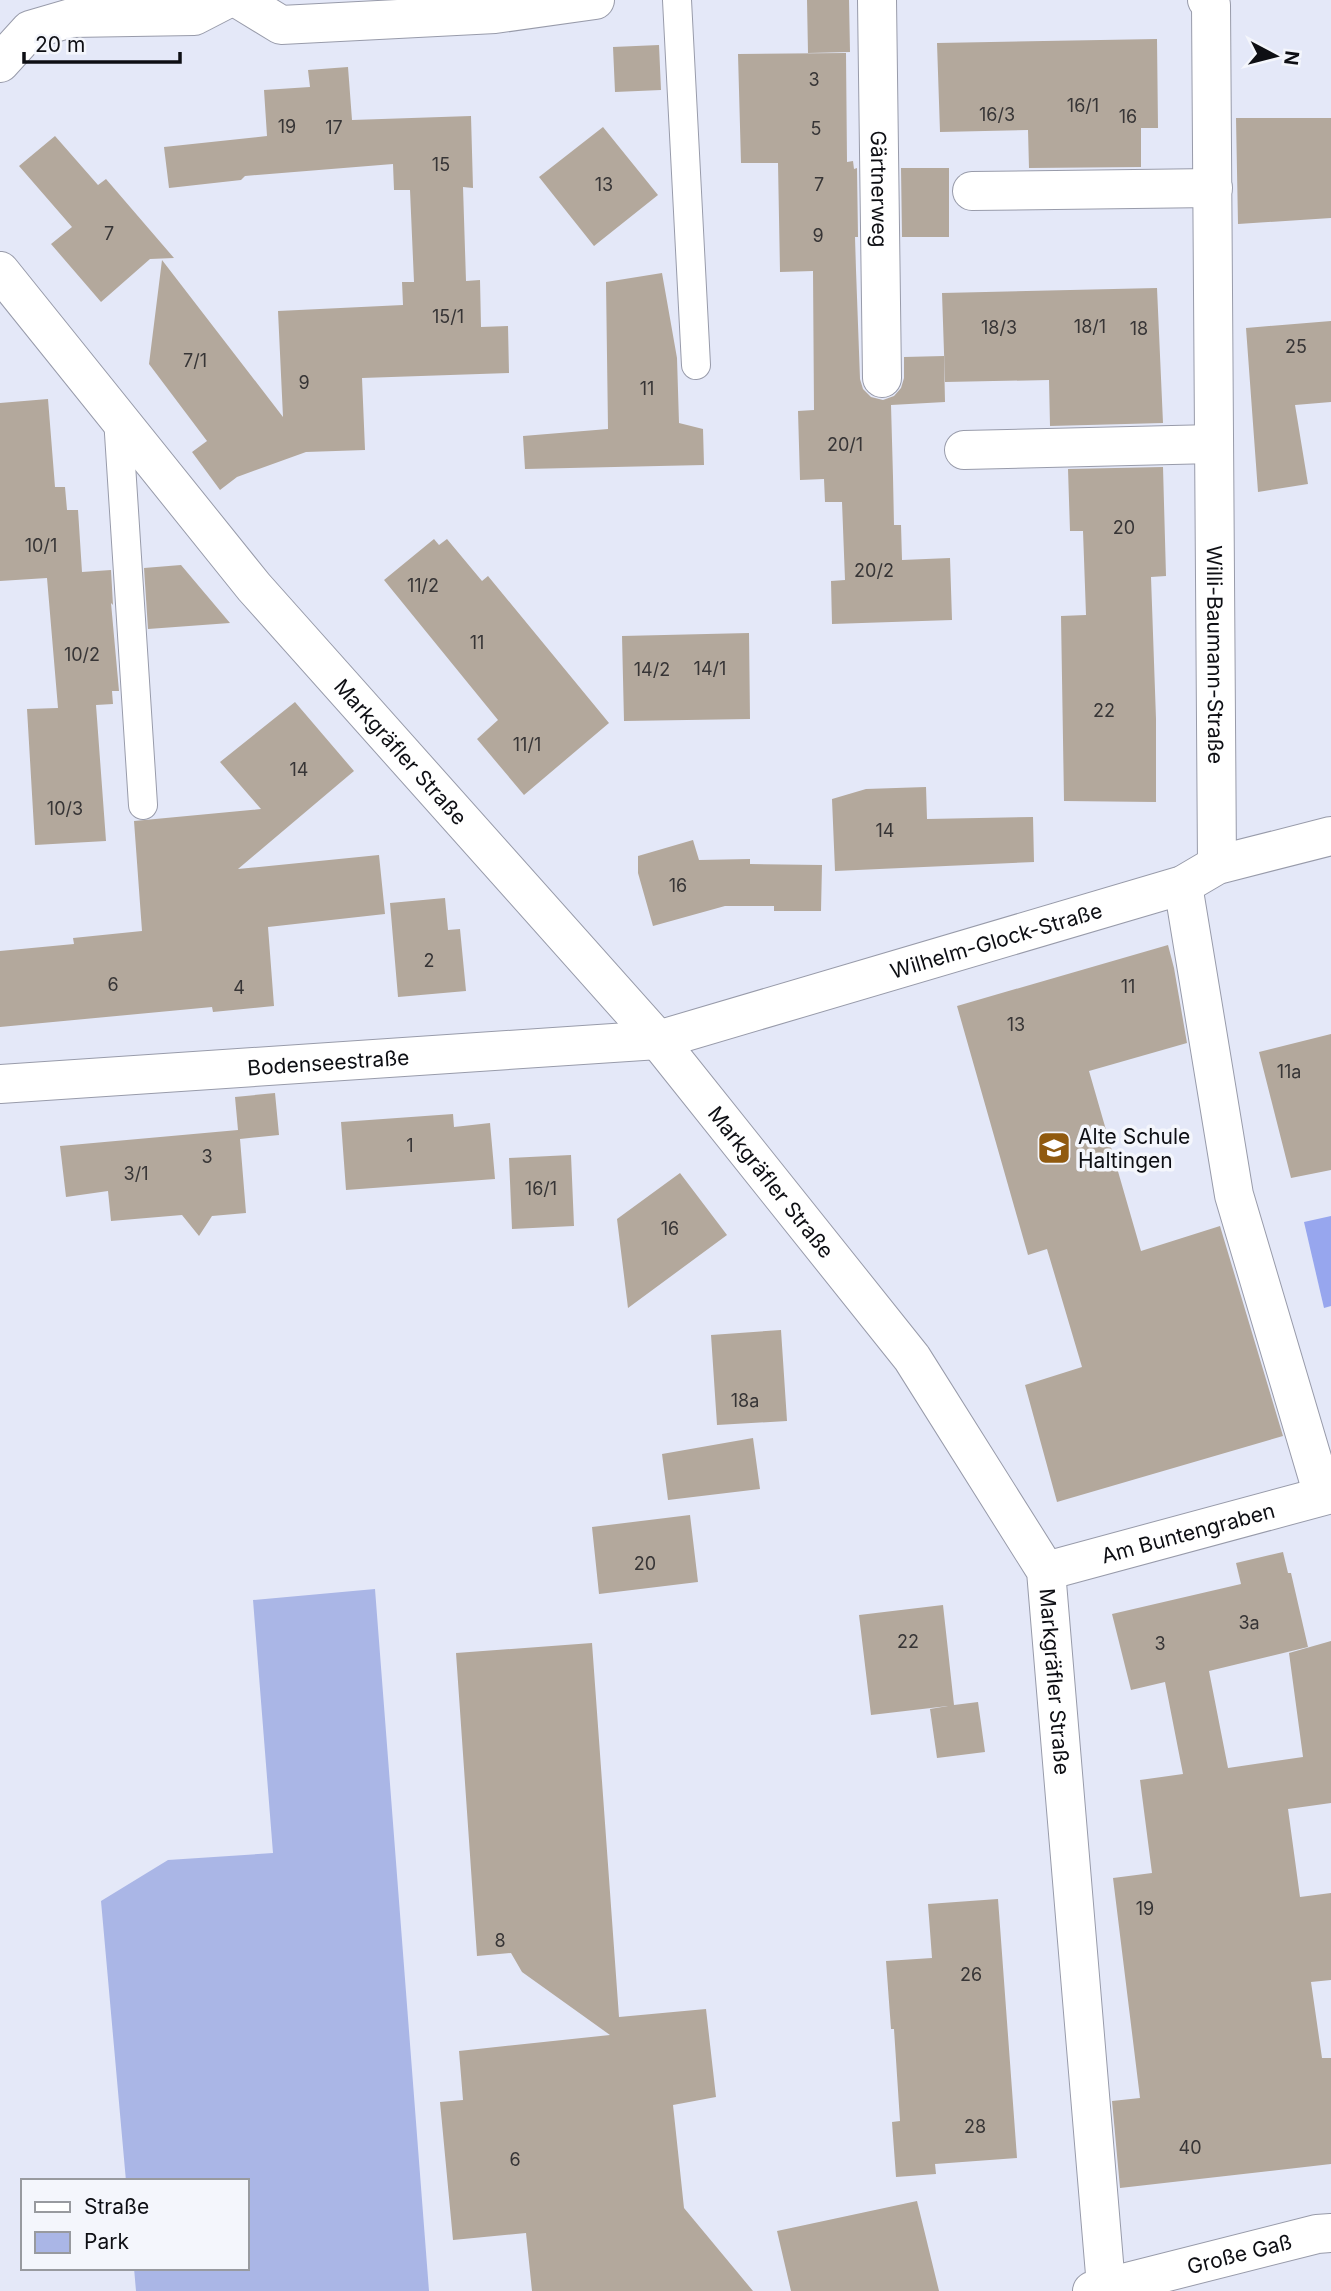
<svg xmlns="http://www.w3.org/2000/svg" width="1331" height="2291" viewBox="0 0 1331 2291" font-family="Inter,sans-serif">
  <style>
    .green { fill: #aab6e6 }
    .water { fill: #97a6ee }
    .building { fill: #b3a89c }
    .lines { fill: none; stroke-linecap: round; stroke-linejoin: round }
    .lane-casing { stroke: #989baa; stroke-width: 30 }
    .street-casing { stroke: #989baa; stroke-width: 40 }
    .lane { stroke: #fff; stroke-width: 28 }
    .street { stroke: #fff; stroke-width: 38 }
    .labels { text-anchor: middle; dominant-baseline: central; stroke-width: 7; stroke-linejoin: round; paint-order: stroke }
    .number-label { font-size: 18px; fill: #373536 }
    .street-label { font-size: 21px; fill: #0e0f14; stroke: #f4f6fc }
    .poi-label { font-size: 21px; fill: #0e0f14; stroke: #f4f6fc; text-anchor: start }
  </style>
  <rect width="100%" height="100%" fill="#e4e8f8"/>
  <path class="green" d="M375,1589L429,2291H136L134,2268H247V2181H126L101,1901L168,1860L273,1853L253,1600Z"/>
  <path class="water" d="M1331,1216V1306L1324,1308L1304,1222Z"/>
  <path class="building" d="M807,0H849L850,52L808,53Z
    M1157,39L1158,128H1141V167L1029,168L1028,130L940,132L937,43Z
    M659,45L661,90L615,92L613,47Z
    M846,53L847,162L853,161L854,169L857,168L858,237H855L856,270L860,379L863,389L871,397L883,400L894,396L901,388L904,378V357L944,356L945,402L891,405L893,477L894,525H901L902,560L950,558L952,620L832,624L831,581L845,580L842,502H825L824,479L800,480L798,411L814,410L813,271L780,272L778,163H741L738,54Z
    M348,67L352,120L471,116L473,188L463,187L466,281L480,280L481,327L508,326L509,373L362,378L365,450L306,452L237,477L220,490L192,452L207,441L149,364L162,260L283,417L278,311L403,305L402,282H414L410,190H394L393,164L245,176L241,180L169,188L164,147L267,136L264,90L310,87L308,70Z
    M1236,118H1331V218L1238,224Z
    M603,127L658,195L594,246L539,177Z
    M55,136L98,185L106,179L174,258L150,259L101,302L51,244L72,227L19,166Z
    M901,168H949V237H902Z
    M662,273L677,358L679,423L703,429L704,465L525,469L523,436L608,429L606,282Z
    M1157,288L1163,423L1050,426L1049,380L945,382L942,293Z
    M1331,321V402L1295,405L1308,484L1258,492L1246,328Z
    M48,399L55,487H65L67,510H78L82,572L111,570L113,605L111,603L119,691H112L113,704L96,705L106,841L35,845L27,709L58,708L47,578L0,581V403Z
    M1163,467L1166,576L1151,577L1156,719V802L1064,801L1061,616L1086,615L1083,531H1070L1068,469Z
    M434,539L439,545L447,539L482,581L488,576L609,723L524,795L477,739L498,720L384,580Z
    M181,565L230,623L148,629L144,568Z
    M749,633L750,719L624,721L622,636Z
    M295,702L354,771L238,869L379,855L385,914L268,927L274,1006L213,1012L212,1007L0,1027V951L74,944L73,938L142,931L134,821L261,809L220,762Z
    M926,787L927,819L1033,817L1034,862L835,871L832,799L866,789Z
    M693,840L699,860L750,859V864L822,865L821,911H774V906H725L653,926L638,873V856Z
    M445,898L448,930L460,929L466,991L398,997L390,903Z
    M1168,945L1174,968L1187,1043L1089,1071L1141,1251L1220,1226L1283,1436L1057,1502L1025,1385L1082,1367L1047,1249L1028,1255L957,1006Z
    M1331,1034V1170L1291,1178L1259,1052Z
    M275,1093L279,1135L240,1139L246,1213L212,1216L199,1236L182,1215L111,1221L108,1191L66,1197L60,1146L238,1130L235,1097Z
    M453,1114L454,1127L490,1123L495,1179L346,1190L341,1122Z
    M571,1155L574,1226L512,1229L509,1158Z
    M680,1173L727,1235L628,1308L617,1219Z
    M781,1330L787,1421L717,1425L711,1335Z
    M753,1438L760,1489L668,1500L662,1454Z
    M690,1515L698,1582L599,1594L592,1527Z
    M1283,1552L1288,1573H1291L1308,1647L1209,1671L1228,1768L1303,1757L1289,1653L1331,1641V1803L1288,1809L1300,1897L1331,1893V1980L1311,1982L1322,2058H1331V2164L1120,2188L1112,2101L1140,2098L1113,1878L1152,1873L1140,1780L1183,1774L1165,1682L1131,1690L1112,1614L1241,1584L1236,1563Z
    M943,1605L954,1705L978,1702L985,1752L937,1758L930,1709L948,1706L871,1715L859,1615Z
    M592,1643L619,2017L706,2009L716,2097L673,2105L684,2208L753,2291H532L526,2233L453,2240L440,2102L463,2100L459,2051L610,2035L522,1972L511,1953L477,1956L456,1653Z
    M998,1899L1017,2158L935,2164L936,2174L896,2177L892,2122L900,2121L894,2029H891L886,1961L932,1958L928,1904Z
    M917,2201L939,2291H791L777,2231Z"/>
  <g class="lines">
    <defs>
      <path id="lane" d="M677,0L696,365
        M118,418L143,805"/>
      <g id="street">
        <path d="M240,0L281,25L495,14L595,0"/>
        <path id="s1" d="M877,0L882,378"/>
        <path id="s2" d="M1207,0L1211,5L1217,865"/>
        <path d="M0,63L30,30L71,18L194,16L225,0"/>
        <path d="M972,191L1213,188"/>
        <path id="s3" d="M0,271L254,587L658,1040L912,1358L1046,1571L1106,2286"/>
        <path d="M964,450L1214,444"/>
        <path d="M1183,885L1234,1195L1323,1495"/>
        <path id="s4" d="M0,1084L658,1040L1183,885L1217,865L1331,836"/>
        <path id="s5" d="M1046,1571L1331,1494"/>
        <path id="s6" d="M1092,2291L1317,2234L1331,2233"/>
      </g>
    </defs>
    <use href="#lane" class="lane-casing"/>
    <use href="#street" class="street-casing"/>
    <use href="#lane" class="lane"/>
    <use href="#street" class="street"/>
  </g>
  <defs>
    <symbol id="school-square" viewBox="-11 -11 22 22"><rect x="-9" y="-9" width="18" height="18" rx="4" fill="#905a0f" stroke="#f4f6fc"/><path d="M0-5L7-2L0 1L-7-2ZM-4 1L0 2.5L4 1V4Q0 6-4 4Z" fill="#fff"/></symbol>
  </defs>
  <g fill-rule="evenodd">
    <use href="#school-square" x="1035" y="1129" width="38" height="38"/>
  </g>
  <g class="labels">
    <g class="number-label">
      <text x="814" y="79">3</text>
      <text x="1083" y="105">16/1</text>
      <text x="997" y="114">16/3</text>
      <text x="1128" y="116">16</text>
      <text x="287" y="126">19</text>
      <text x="334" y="127">17</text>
      <text x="816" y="128">5</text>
      <text x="441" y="164">15</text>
      <text x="604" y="184">13</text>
      <text x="819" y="184">7</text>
      <text x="109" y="233">7</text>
      <text x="818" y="235">9</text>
      <text x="448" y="316">15/1</text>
      <text x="1090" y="326">18/1</text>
      <text x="999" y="327">18/3</text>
      <text x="1139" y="328">18</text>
      <text x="1296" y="346">25</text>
      <text x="195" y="360">7/1</text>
      <text x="304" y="382">9</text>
      <text x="647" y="388">11</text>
      <text x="845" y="444">20/1</text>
      <text x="1124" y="527">20</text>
      <text x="41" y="545">10/1</text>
      <text x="874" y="570">20/2</text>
      <text x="423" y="585">11/2</text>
      <text x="477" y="642">11</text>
      <text x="82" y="654">10/2</text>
      <text x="710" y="668">14/1</text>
      <text x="652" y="669">14/2</text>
      <text x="1104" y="710">22</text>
      <text x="527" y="744">11/1</text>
      <text x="299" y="769">14</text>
      <text x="65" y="808">10/3</text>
      <text x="885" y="830">14</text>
      <text x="678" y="885">16</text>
      <text x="429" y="960">2</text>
      <text x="113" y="984">6</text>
      <text x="1128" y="986">11</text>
      <text x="239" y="987">4</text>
      <text x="1016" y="1024">13</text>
      <text x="1289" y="1071">11a</text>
      <text x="410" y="1145">1</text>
      <text x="207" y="1156">3</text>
      <text x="136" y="1173">3/1</text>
      <text x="541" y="1188">16/1</text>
      <text x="670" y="1228">16</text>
      <text x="745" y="1400">18a</text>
      <text x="645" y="1563">20</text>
      <text x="1249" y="1622">3a</text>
      <text x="908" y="1641">22</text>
      <text x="1160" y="1643">3</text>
      <text x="1145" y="1908">19</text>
      <text x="500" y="1940">8</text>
      <text x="971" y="1974">26</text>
      <text x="975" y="2126">28</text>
      <text x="1190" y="2147">40</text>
      <text x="515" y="2159">6</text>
    </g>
    <g class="street-label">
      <text stroke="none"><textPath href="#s1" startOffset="189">Gärtnerweg</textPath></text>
      <text stroke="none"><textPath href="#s2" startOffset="656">Willi-Baumann-Straße</textPath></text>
      <text stroke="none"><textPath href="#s3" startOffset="626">Markgräfler Straße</textPath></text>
      <text stroke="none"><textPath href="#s4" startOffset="1012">Wilhelm-Glock-Straße</textPath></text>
      <text stroke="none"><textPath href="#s4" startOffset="329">Bodenseestraße</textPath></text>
      <text stroke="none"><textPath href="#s3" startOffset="1194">Markgräfler Straße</textPath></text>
      <text stroke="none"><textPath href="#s5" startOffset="147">Am Buntengraben</textPath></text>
      <text stroke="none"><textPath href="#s3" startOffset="1782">Markgräfler Straße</textPath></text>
      <text stroke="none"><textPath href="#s6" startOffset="152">Große Gaß</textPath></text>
    </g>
    <g class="poi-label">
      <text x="1078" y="1136">Alte Schule<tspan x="1078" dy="24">Haltingen</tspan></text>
    </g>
  </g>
  <rect x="21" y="2179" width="228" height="91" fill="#f4f6fc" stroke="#989a9f" stroke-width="2"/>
  <rect x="35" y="2202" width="35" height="10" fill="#ffffff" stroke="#989a9f" stroke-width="2"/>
  <text x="84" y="2214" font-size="21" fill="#0e0f14">Straße</text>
  <rect x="35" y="2232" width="35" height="21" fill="#aab6e6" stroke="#989a9f" stroke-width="2"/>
  <text x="84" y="2249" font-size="21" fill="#0e0f14">Park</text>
  <g transform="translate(1275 56) rotate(97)" stroke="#f4f6fc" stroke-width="5" paint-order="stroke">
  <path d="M0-5L12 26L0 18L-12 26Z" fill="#0e0f14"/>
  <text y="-10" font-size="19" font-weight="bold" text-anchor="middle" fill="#0e0f14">N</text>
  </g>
  <path d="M24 52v10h156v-10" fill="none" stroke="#0e0f14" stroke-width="3.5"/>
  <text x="35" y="52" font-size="21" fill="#0e0f14" stroke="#f4f6fc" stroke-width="5" paint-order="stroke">20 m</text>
</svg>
